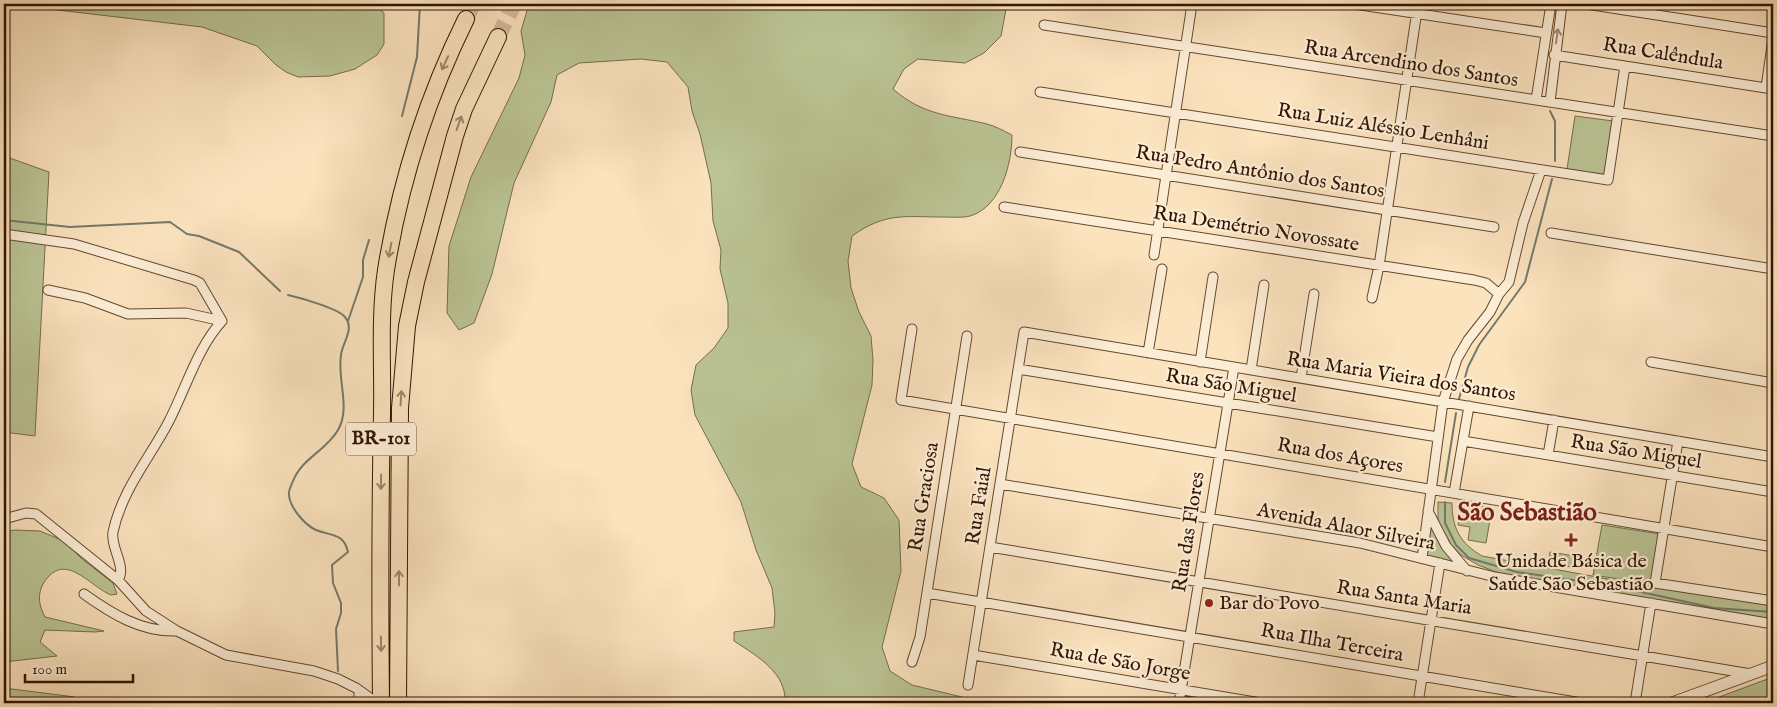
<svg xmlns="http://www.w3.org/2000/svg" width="1777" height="707" viewBox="0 0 1777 707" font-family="'IM FELL English',serif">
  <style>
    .green { fill: #bbc494; stroke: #766c4c }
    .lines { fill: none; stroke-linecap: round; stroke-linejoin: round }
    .stream { stroke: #737a6c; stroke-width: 2 }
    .motorway-tunnel { stroke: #d3ba99; stroke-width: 16; stroke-dasharray: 16 8; stroke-linecap: butt }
    .minor-casing { stroke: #644832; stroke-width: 11 }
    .tertiary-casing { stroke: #644832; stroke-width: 13 }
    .motorway-casing { stroke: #321403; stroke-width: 18 }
    .minor { stroke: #fcedd5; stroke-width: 9 }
    .tertiary { stroke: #fcedd5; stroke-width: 11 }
    .motorway { stroke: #fbe3be; stroke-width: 16 }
    .oneway { stroke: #a18b76 }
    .oneway2 { stroke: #a1866a }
    .poi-dot { fill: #8f2418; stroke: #fcedd5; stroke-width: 2 }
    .labels { text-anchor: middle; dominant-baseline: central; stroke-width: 4.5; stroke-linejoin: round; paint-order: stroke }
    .shield { fill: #fcedd5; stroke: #6f5542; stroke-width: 1 }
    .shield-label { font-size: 19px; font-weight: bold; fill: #321403 }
    .street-label { font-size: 20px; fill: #321403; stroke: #fcedd5 }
    .poi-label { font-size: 20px; fill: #321403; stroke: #fcedd5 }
    .district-label { font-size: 25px; font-weight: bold; fill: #7a1f14; stroke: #fcedd5 }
  </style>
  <rect width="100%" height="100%" fill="#fbe3be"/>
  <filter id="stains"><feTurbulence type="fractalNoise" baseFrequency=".004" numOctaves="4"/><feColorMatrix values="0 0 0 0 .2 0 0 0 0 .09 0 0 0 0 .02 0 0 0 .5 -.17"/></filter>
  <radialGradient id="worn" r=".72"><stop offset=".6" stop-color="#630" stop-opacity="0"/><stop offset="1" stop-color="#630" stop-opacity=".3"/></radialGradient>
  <path class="green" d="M4,4H373L384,13V44L377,55L355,69L330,76L298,77L286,72L276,65L257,46L202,27L32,7H4Z
    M529,4H1007L1001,36L984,53L965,63L918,59L904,69L893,89C924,116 950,115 987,124C995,126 1004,131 1012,135C1012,163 1001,207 970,216C963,218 951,217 943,217C904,217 886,212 852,236L848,261L851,288L859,312L871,336L873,360L872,385L852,464L861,487L884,498L899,520L901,571L882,647L890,671L912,685L962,697L965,703H785C787,673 757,656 734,641V632L774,627L775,613L772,588L756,550L741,502L695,415L691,390L696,365L714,348L728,328V303L720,269L721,250L713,221L711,183L700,134L692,111L688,87L667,62L641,59L579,63L557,75L551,102L514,183L492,274L474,323L459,330L447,313L449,246L471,177L519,78L525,55L521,31Z
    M1575,116L1613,121L1605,175L1567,169Z
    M4,156L49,172L35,436L4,432Z
    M1438,502L1452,503C1452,528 1460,543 1482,556L1630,583L1773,605V620L1499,573L1478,565L1461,555L1451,544L1438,522Z
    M1461,503L1492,508L1486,543L1468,540L1470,527L1458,525Z
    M1430,523L1455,564L1425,557Z
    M1602,525L1660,534L1651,584L1593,575Z
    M15,530L40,531L64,541L82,559L113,583L117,594L111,595C89,586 64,549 43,584C37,596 39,605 45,617L104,631L95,632L45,630L40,642L57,656L4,662V532Z
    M1550,552L1574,556L1572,567L1549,564Z
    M1773,677V703H1702L1711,700Z
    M4,688L75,697V703H4Z"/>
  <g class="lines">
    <path class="stream" d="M1550,111L1555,121V161
      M402,116L417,57L420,4
      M4,220L70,227L170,222L187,234L199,236L239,252L280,291
      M288,295C301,298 336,308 344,316C356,328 342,343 341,355C337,380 351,408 338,430C326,451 302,458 293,481C291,486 288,490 289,495C290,508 305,525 316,530C331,536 344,533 348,552L332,565L333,583L341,603V613L336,629L338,671
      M348,321L363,277V260L369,240
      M1459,399L1468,367L1479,345L1525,282L1552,179
      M1445,482L1456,413
      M1445,502V523L1456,545L1469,558L1517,572L1614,586L1714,608L1773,612"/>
    <path class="motorway-tunnel" d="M466,19L473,4
      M498,37L514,4"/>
    <defs>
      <path id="minor" d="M1354,4L1546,33
        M1586,4L1773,33
        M1044,25L1773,136
        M1554,55L1766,88L1773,38
        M1040,92L1608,180L1625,66
        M1536,100L1551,4
        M1550,102L1562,4
        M1020,152L1494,227
        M1004,207L1474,280L1486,283L1499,294
        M1551,233L1773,269
        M4,234L74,244L194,280L200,283L222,321
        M1154,255L1192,4
        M48,290L85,298L128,314L186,313L222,321
        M1372,298L1379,266L1418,4
        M912,329L901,400L1773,547
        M1148,353L1162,269
        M1200,362L1213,277
        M1651,362L1773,383
        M1018,369L1438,437
        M1251,370L1264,285
        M1301,378L1314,294
        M1463,441L1773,492
        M1678,441L1655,583L1773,601
        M1548,455L1554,420
        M1000,484L1360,543L1495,577L1773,624
        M1454,493L1469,406
        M1428,511L1446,546L1467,571
        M4,519L26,513L36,514L118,580L146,611L177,631L226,655L314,671L338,679L356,688L377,703
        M990,547L1751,674
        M1422,558L1443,402L1457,359L1468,340L1490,312L1499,294L1509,282L1523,223L1541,170
        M118,580C127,567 110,547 113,532C122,490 149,459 168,423C185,391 197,348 222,321
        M927,593L1582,703
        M84,594C112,614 141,632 176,631
        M973,655L1261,703
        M912,662L920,637L967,336
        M968,685L1024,332L1773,457
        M359,690V703
        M1179,703L1234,367
        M1418,703L1440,563
        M1635,703L1651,603"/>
      <path id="tertiary" d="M1672,703L1773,666"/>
      <path id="motorway" d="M381,703C380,606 380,510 382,413C383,366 379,317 386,270C400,183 427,98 466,19
        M398,703L400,408L407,326L416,282L455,136L464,109L498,37"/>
    </defs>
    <use href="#minor" class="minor-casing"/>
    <use href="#tertiary" class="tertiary-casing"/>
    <use href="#motorway" class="motorway-casing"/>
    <use href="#minor" class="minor"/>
    <use href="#tertiary" class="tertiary"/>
    <use href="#motorway" class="motorway"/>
  </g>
  <defs><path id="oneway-shaft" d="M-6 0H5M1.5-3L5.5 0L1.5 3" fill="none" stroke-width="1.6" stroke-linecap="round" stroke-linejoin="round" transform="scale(1.25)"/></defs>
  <use class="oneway" href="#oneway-shaft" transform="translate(1557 36) rotate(-82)"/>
  <g class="oneway2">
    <use href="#oneway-shaft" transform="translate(445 63) rotate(115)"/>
    <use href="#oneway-shaft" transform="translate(459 123) rotate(-70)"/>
    <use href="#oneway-shaft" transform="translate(390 250) rotate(101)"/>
    <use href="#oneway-shaft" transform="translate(401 398) rotate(-86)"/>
    <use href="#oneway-shaft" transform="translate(381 482) rotate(91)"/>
    <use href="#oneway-shaft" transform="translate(399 578) rotate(-90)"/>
    <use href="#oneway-shaft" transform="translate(381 644) rotate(89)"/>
  </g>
  <g class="poi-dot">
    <path d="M1568.5 532.5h5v5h5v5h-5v5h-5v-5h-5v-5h5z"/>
    <circle cx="1209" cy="603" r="5"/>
  </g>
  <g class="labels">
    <rect class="shield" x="346" y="422.5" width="70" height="33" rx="4"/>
    <g class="shield-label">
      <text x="381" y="439">BR-101</text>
    </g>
    <g class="street-label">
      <text transform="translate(1663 54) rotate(9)">Rua Calêndula</text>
      <text transform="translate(1411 64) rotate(9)">Rua Arcendino dos Santos</text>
      <text transform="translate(1383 127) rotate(9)">Rua Luiz Aléssio Lenhâni</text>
      <text transform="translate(1260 172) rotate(9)">Rua Pedro Antônio dos Santos</text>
      <text transform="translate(1256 229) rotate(9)">Rua Demétrio Novossate</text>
      <text transform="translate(1401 377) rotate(9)">Rua Maria Vieira dos Santos</text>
      <text transform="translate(1231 386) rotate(9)">Rua São Miguel</text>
      <text transform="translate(1636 452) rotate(9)">Rua São Miguel</text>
      <text transform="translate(1340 456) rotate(10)">Rua dos Açores</text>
      <text transform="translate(924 497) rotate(-81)">Rua Graciosa</text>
      <text transform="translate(979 506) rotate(-81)">Rua Faial</text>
      <text transform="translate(1346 527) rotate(11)">Avenida Alaor Silveira</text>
      <text transform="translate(1189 532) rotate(-81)">Rua das Flores</text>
      <text transform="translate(1404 598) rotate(9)">Rua Santa Maria</text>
      <text transform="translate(1332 643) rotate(10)">Rua Ilha Terceira</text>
      <text transform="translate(1120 662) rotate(10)">Rua de São Jorge</text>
    </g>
    <g class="poi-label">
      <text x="1571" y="561">Unidade Básica de<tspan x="1571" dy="23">Saúde São Sebastião</tspan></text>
      <text x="1219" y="603" text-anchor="start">Bar do Povo</text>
    </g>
    <g class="district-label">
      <text x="1527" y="513">São Sebastião</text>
    </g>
  </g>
  <rect width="1777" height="707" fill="none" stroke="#fbe3be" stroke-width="20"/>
  <rect x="5" y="5" width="1767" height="697" fill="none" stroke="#321403" stroke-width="2.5"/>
  <rect x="10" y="10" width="1757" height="687" fill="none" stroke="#321403"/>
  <path d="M25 674v8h108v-8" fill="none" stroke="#321403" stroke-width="2.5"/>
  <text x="32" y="674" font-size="15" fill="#321403" stroke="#fcedd5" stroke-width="4" paint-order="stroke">100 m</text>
  <rect width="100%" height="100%" filter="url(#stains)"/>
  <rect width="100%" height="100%" fill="url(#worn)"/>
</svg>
